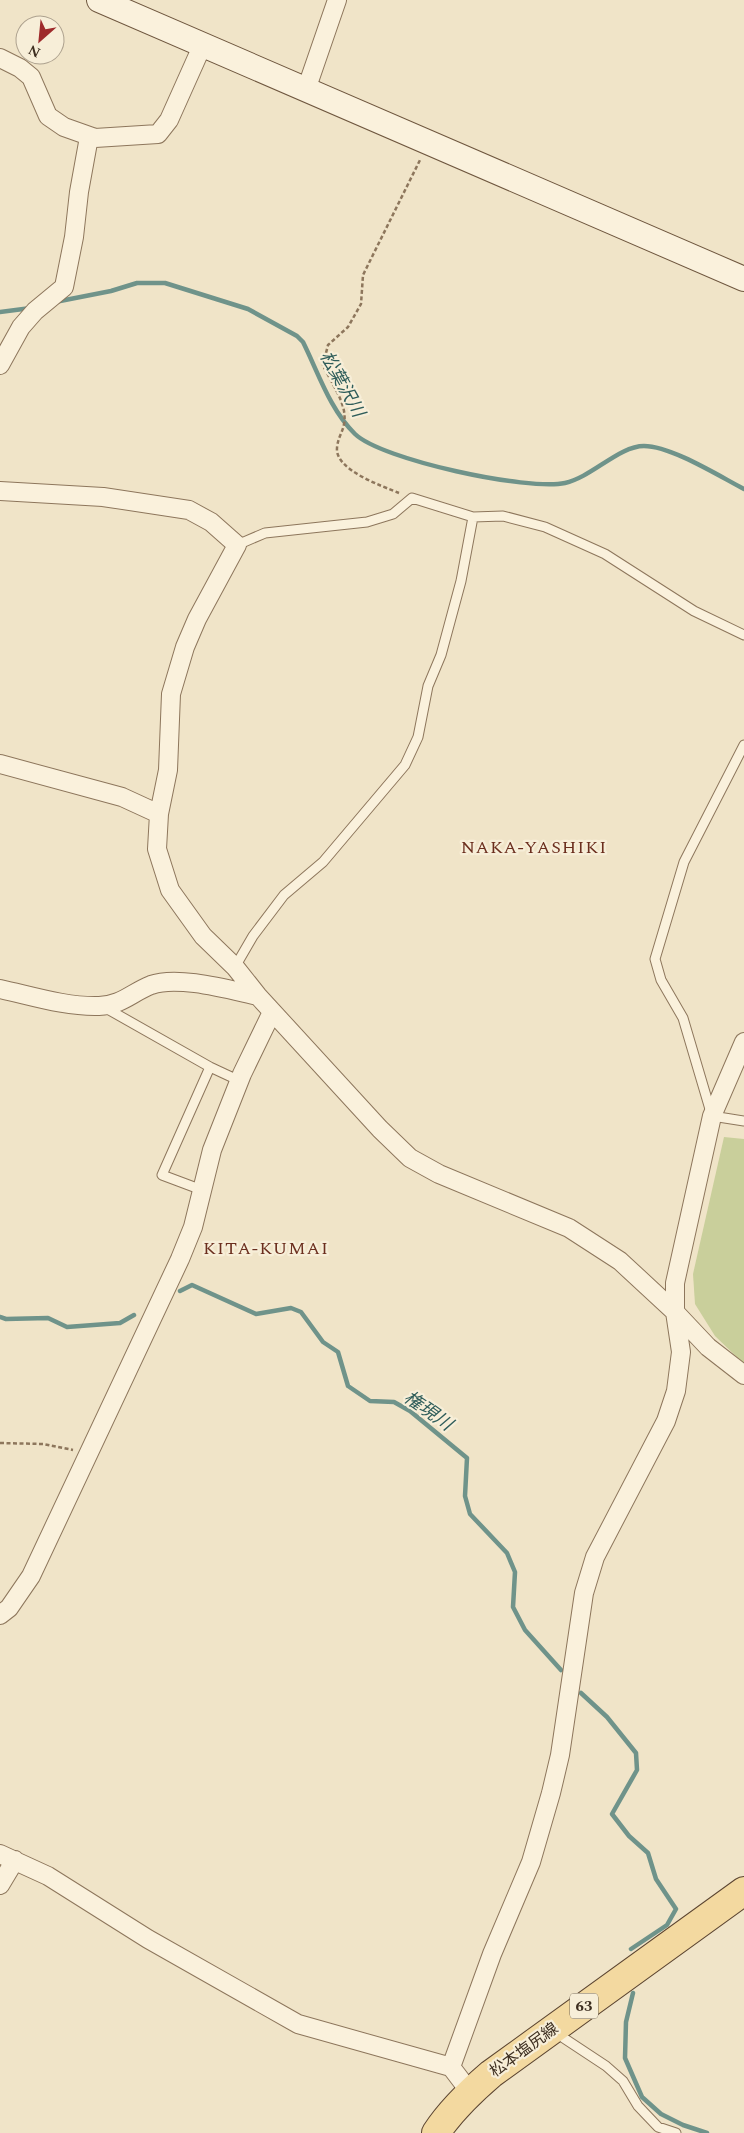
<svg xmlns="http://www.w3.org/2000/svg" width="744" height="2133" viewBox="0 0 744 2133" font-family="Spectral,'Noto Sans JP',serif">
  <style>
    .green { fill: #c9cf9b }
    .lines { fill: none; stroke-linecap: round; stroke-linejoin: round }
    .stream { stroke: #6f938a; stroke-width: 4.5 }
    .lane-casing { stroke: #8d765c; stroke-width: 11 }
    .street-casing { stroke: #8d765c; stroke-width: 20 }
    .secondary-casing { stroke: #6f573f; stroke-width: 26 }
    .primary-casing { stroke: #5b4430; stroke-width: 30 }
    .path { stroke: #8d765c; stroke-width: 2.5; stroke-dasharray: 4 2.5; stroke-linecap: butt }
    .lane { stroke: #faf1dc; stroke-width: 9 }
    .street { stroke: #faf1dc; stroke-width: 18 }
    .secondary { stroke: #faf1dc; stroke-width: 24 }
    .primary { stroke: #f3d9a0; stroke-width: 28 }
    .labels { text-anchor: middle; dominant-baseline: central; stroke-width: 4.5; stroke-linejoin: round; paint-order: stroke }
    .shield { fill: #f7eed8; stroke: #756857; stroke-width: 1 }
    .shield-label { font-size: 15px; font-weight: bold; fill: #3d2e20 }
    .street-label { font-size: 16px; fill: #3d2e20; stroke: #f7eed8 }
    .water-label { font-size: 18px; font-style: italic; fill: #2f5d5a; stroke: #f7eed8 }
    .neighbourhood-label { font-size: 18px; letter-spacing: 1px; fill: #6b2e1e; stroke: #f7eed8 }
  </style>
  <rect width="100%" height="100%" fill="#f0e4c8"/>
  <path class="green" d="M724,1137L744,1139V1364L715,1336L695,1304L693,1274Z"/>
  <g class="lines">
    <path class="stream" d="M55,302L111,291L137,283H165L248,309L297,336L303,342C318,372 330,410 355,434C382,460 528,491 565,483C592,477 619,446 644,446C671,446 719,476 744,489
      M0,312L31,308
      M180,1291L192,1285L256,1314L291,1308L301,1312L323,1342L338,1352L348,1386L370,1401L394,1402L410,1411L467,1458L465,1496L470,1514L507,1553L515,1572L513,1607L525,1630L561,1670
      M0,1317L6,1319L48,1318L67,1327L120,1323L134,1315
      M581,1693L607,1717L636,1753L637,1770L612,1814L629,1836L648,1853L656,1879L676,1909L667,1925L631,1949
      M633,1993L626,2022L625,2058L642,2097L661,2114L683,2125L707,2133"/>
    <defs>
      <path id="lane" d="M237,545L265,533L367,522L393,514L412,498L473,517L503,516L545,527L605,554L694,611L744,635
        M744,745L684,862L655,959L661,980L683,1018L712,1116L744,1121
        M235,967L253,936L284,895L323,862L405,765L418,737L428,686L441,655L461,581L473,517
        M104,1007L210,1067
        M202,1190L162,1175L210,1067L240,1081
        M556,2033L606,2066L623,2081L638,2106L658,2127L676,2133"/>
      <path id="street" d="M0,58L20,68L31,77L48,116L64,127L95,138L158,134L169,120L203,44
        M306,90L337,0
        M0,365L21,327L35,311L64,287L74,237L79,192L89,137
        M0,491L103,497L189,510L211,522L237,545L197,619L185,647L171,694L168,770L159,814L157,849L170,890L203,936L235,967L258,996L380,1129L410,1158L439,1174L569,1228L620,1261L675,1312L708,1347L744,1375
        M0,764L122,797L159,814
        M0,989C32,996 66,1007 99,1006C122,1005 131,993 151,985C178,975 230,990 258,996
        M0,1615L9,1608L31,1576L180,1259L193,1227L212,1150L242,1074L272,1012
        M0,1854L48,1876L148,1939L298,2024L451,2067
        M0,1885L15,1860
        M470,2092L451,2067L492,1954L531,1862L551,1793L560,1755L584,1593L595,1557L666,1421L676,1391L681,1352L675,1312V1283L712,1116L744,1042"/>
      <path id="secondary" d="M99,0L744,279"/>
      <path id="primary" d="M436,2133C451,2110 470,2092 491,2074L744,1891"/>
    </defs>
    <use href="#lane" class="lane-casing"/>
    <use href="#street" class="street-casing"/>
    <use href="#secondary" class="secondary-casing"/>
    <use href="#primary" class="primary-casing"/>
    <path class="path" d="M399,493C382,486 335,470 337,448C338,434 347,429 344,411C342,398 329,378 323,365L328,345L348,327L361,304L363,275L420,160
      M0,1443L43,1444L73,1450"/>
    <use href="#lane" class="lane"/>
    <use href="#street" class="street"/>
    <use href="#secondary" class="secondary"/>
    <use href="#primary" class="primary"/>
  </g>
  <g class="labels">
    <rect class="shield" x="570" y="1993.5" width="28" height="25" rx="4"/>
    <g class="shield-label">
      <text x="584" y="2006">63</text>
    </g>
    <g class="street-label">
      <text transform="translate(524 2050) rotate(-36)">松本塩尻線</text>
    </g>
    <g class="water-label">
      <text transform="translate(342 384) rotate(61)">松葉沢川</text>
      <text transform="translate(428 1411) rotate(35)">権現川</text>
    </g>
    <g class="neighbourhood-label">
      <text x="534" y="847">NAKA-YASHIKI</text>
      <text x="266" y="1248">KITA-KUMAI</text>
    </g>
  </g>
  <g transform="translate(40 40) rotate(207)"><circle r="24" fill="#f7eed8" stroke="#ada18e"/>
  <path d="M0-4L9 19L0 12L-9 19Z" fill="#9e2a2b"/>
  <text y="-8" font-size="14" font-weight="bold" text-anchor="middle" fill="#3d2e20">N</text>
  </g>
</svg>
